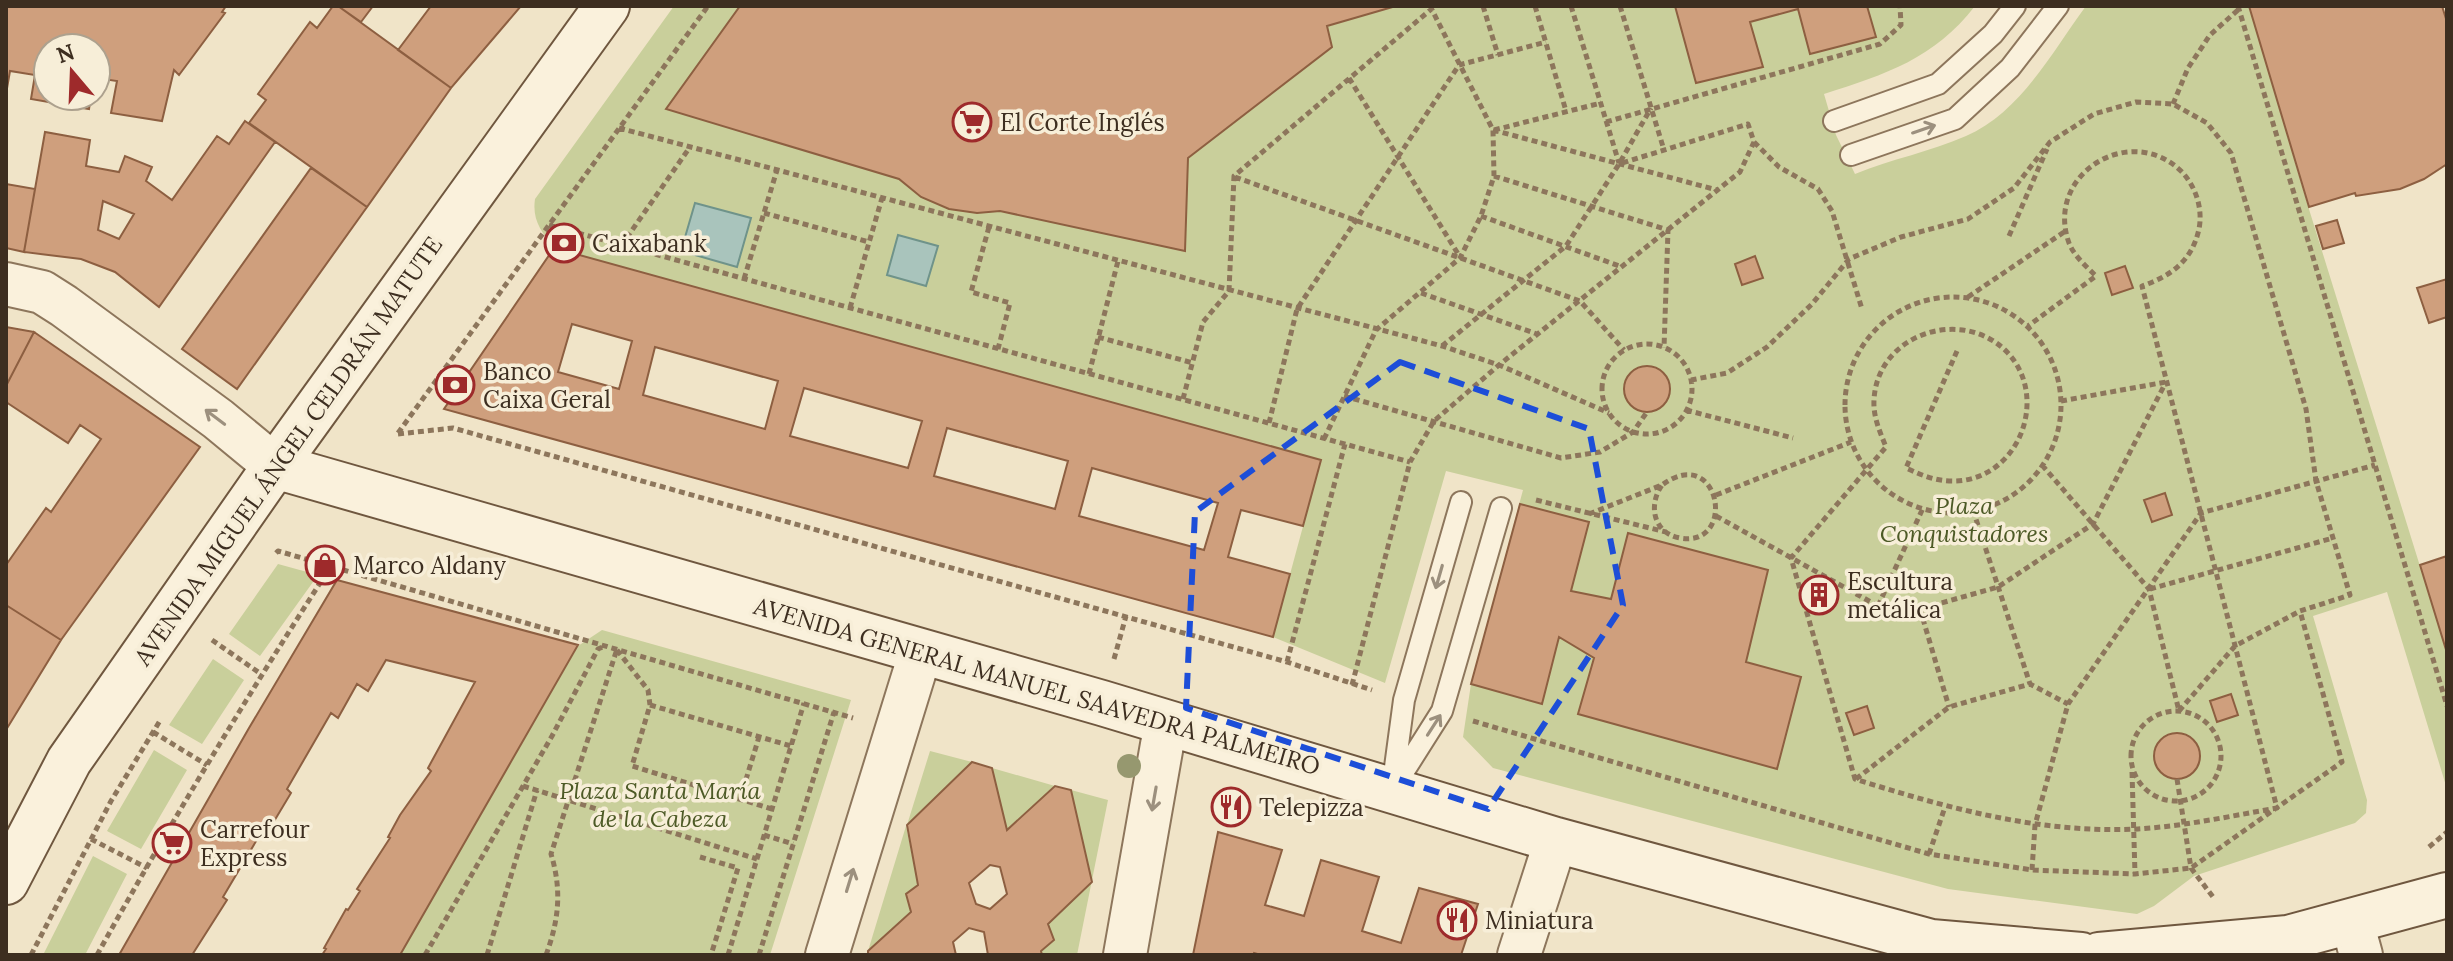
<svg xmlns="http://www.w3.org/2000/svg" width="2453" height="961" viewBox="0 0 2453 961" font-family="Lora,serif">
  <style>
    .green { fill: #c9cf9b }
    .water { fill: #a9c4bc; stroke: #6f938a; stroke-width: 2 }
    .building { fill: #cf9f7d; stroke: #8d5f41; stroke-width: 2; fill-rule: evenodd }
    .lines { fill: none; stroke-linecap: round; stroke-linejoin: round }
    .lane-casing { stroke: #8d765c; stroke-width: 24 }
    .street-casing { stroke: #8d765c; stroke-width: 46 }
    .secondary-casing { stroke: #6f573f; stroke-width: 48 }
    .path { stroke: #8d765c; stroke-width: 5; stroke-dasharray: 6 4; stroke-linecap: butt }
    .lane { stroke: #faf1dc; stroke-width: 20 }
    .street { stroke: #faf1dc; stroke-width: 42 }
    .secondary { stroke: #faf1dc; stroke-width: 44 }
    .tree { fill: #96986f }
    .oneway { stroke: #9c907e }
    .marked { fill: none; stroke: #1d4ed8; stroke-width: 6; stroke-dasharray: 16 10; stroke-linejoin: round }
    .labels { text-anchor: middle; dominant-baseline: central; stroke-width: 7; stroke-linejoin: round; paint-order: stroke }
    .poi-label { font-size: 24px; fill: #3d2e20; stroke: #f7eed8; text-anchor: start }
    .street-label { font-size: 24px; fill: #3d2e20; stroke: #f7eed8 }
    .park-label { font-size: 24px; font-style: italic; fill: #4d5a26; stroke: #f7eed8 }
  </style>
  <rect width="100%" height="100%" fill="#f0e4c8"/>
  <path class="green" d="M674,6H1975C1934,59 1886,74 1824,94L1836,135L1855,174C1891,159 1930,152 1966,136C2020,113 2052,52 2086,6H2249L2308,206L2447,653V789L2387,592L2313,616L2367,800L2366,813L2355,823L2194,876L2154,906L2137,914L1948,889L1493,768L1463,737L1471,684L1523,490L1446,471L1385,683L1273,637L1321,460L554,248C541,231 532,220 535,199Z
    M278,564L318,575L260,656L229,634Z
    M602,630L851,700L770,955H400L578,646Z
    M213,659L244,680L202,744L169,725Z
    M154,750L187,770L141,849L107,831Z
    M930,751L972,762L907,825Z
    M992,768L1055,786L1007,830Z
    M1071,790L1108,800L1077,955H1042L1041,951L1054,940L1048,924L1092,882Z
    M906,826L918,885L906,894L911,912L868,951Z
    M93,856L127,874L85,955H43Z"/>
  <path class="water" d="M695,203L751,218L737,267L681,251Z
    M898,235L938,246L926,286L887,275Z"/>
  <path class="building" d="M6,6H226L222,12L225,13L179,75L174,70L162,121L111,113L117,81L96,78V48H48V96H91L89,109L31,99L35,75L10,71L6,94Z
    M333,6H338L451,88L367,207L249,123L266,100L258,94L310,22L317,28Z
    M338,6H373L361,22Z
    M431,6H521L451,88L398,50Z
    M740,6H1396L1327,26L1332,47L1188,158L1185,251L1000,211L977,213L949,209L921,197L899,179L666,109Z
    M1675,6H1867L1876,37L1810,54L1798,9L1750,22L1763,67L1696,83Z
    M2249,6H2442L2447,22V164L2424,179L2400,189L2356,196L2355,193L2309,207Z
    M245,121L275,142L159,307L115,272L81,259L24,252L45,132L90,140L86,166L119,172L125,156L152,167L146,181L172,200L217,136L229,144ZM103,201L134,214L119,239L98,230Z
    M311,168L367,207L237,389L182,349Z
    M6,184L35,189L24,252L6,248Z
    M2337,220L2344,243L2323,249L2316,226Z
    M554,248L1321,460L1303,526L1241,510L1228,557L1290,574L1273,637L444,409ZM572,324L632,341L619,389L558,372ZM655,347L778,381L765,429L643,395ZM804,388L922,421L908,468L790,436ZM947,428L1068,461L1055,509L934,476ZM1092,468L1218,503L1204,550L1079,516Z
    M1755,256L1763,278L1742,285L1735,264Z
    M2125,266L2133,288L2112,295L2105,273Z
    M2447,279V317L2429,323L2417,288Z
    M6,327L34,332L6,386Z
    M34,332L200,447L61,640L6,605V565L46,508L51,512L101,439L80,425L68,443L6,402V386Z
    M1624 389a23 23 0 1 1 46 0a23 23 0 1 1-46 0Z
    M2165,493L2172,515L2152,522L2144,500Z
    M1520,504L1589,522L1571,591L1611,599L1628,533L1768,570L1746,662L1801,677L1777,769L1578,714L1594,658L1559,637L1542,704L1471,684Z
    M2447,556V653L2420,565Z
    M337,580L578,645L400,955H322L326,949L324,948L346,909L348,910L360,891L357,889L390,838L388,837L400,815L431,771L428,768L475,682L386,660L368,691L357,684L338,718L331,713L287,789L291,793L270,828L265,826L223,897L227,900L192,955H119L249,728Z
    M1826,581L1833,603L1813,610L1805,588Z
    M6,605L61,640L6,730Z
    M2231,694L2238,715L2217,722L2210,701Z
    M1867,706L1874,728L1854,735L1846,713Z
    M2154 756a23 23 0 1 1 46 0a23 23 0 1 1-46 0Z
    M972,762L992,768L1007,830L1055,786L1071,790L1092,882L1048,924L1054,940L1041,951L1042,955H988L984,932L969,928L953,942L956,955H868V951L911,912L906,894L918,885L907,825ZM990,865L1000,867L1007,894L990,909L976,904L969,883Z
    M1218,832L1282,850L1265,905L1304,916L1321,860L1379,877L1362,931L1401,943L1419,888L1478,904L1461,955H1261L1254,953L1253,955H1193Z"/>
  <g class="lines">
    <defs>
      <path id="lane" d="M1834,121L1938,84L1993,34L2015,6
        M1851,155L1955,119L2010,68L2058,6
        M1393,782L1404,700L1461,502
        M1392,790L1442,711L1501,508"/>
      <path id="street" d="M6,284L42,292L64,306L218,419L275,466
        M2352,922L2361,955
        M827,955L921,651
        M1125,955L1166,722
        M1519,955L1556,840"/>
      <path id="secondary" d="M275,466L1102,703L1556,840L1931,942L2081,955
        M6,882L69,761L275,466L607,6
        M2099,955L2288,938L2447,895"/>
    </defs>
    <use href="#lane" class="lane-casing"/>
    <use href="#street" class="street-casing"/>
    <use href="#secondary" class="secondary-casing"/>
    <path class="path" d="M1483,6L1498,55
      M1535,6L1566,111
      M1571,6L1619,163
      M1620,6L1664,150
      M2238,6L2447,706
      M1349,78L1460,257
      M2173,104L2188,68L2210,35L2239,9
      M1606,122L1880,44L1901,25L1900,6
      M619,128L1442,346L1499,365L1609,413
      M1493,130L1717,190
      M1494,130L1601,103
      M1754,142L1779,167L1818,189L1832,211L1862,309
      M1494,176L1668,230L1664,348
      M1235,177L1580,301L1624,350
      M764,213L869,242
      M1481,216L1622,267
      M549,225L1410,462
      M989,227L971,292L1010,303L998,349
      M2009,236L2047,149
      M621,246L690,147
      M744,279L777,170
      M1421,293L1537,334
      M1968,297L2067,230
      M1845 405a108 108 0 1 1 216 0a108 108 0 1 1-216 0Z
      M850,308L882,198
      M1098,337L1193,363
      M1602 389a45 45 0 1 1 90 0a45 45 0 1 1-90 0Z
      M1442,346L1566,246L1619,164L1651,108
      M1957,351L1906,468C1921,475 1935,481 1952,481C2018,482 2051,398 2007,352C1962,306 1877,334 1874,400C1873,417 1880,432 1886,447L1791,558L1855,779C1947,808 2041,834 2138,829C2185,826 2231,816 2277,808L2142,286C2171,276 2192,261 2199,229C2203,209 2196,187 2182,172C2131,121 2044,174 2069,243C2074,256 2086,266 2096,276L2028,326
      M1089,374L1118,261
      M1344,396L1561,458L1600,452L1633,432L1647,412
      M1183,399L1203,322L1229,291L1234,176L1435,6
      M2061,401L2166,382
      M1686,410L1793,438
      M1269,423L1297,309L1459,65L1546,42
      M398,433L708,6
      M398,434L453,428L1287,662L1372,690
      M1324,439L1376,330L1460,258L1481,216L1494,176L1493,130L1430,6
      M2042,465L2149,589L2179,711
      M1716,495L1851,442
      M1536,500L1666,532
      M1973,510L2030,684
      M1589,514L1662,485C1720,442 1738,548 1680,538C1653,533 1648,505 1662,485
      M1716,516L1878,606L1920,609L1998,587L2093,524L2166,382
      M276,553L278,551L853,718
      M2150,589L2333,538
      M1878,606L1923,508
      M1920,609L1949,707
      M212,640L261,674
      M617,650L648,690L650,705L632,766L772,809
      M1114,659L1126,616
      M1287,662L1345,444
      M1352,685L1410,462L1434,421L1499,365L1740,172L1754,142L1748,124L1619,164
      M650,705L791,746
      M2179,711L2235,646L2300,611
      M2131 756a45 45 0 1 1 90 0a45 45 0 1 1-90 0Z
      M1473,721L1929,854L2032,870L2135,874L2191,868L2342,762L2300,611L2350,595L2316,481L2306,409L2231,153L2207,123L2173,104L2136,102L2094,114L2050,142L2014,188L1968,219L1901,237L1849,259L1812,304L1767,347L1727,373L1691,380
      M153,732L207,765
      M2132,772L2135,874
      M1856,779L1949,707L2030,684L2068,704
      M2177,779L2191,868L2213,897
      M523,786L757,859
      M740,799L759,737
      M764,835L793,844
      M91,839L147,868
      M2429,847L2447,832
      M1929,854L1945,807
      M700,857L738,868L711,955
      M2032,870L2035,825L2068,704L2201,513L2375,465
      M31,955L111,801L161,719
      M97,955C171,822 249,693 331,566
      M425,955L552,736L598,649L605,646
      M487,955L537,790
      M546,955C559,920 562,890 551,854L617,649
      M728,955L804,703
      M759,955L834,712"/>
    <use href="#lane" class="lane"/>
    <use href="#street" class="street"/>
    <use href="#secondary" class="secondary"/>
  </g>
  <circle class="tree" cx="1129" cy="766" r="12"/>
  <defs><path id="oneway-shaft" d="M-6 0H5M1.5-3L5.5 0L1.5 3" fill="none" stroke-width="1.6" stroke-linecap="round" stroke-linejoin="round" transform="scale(2)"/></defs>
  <g class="oneway">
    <use href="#oneway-shaft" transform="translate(1924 129) rotate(-19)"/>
    <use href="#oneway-shaft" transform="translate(215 417) rotate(-143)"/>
    <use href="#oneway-shaft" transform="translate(1439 577) rotate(106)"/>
    <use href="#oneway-shaft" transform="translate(1434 725) rotate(-57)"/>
    <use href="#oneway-shaft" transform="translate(1154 799) rotate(100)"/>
    <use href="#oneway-shaft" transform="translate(850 880) rotate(-73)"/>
  </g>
  <path class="marked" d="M1400,362L1589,429L1623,605L1488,809L1186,708L1195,512Z"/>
  <defs>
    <symbol id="supermarket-ring" viewBox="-11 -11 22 22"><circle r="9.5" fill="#f7eed8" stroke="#9e2a2b" stroke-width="1.5"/><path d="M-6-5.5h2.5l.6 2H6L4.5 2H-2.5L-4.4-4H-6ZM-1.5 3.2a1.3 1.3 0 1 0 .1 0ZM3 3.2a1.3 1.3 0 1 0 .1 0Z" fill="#9e2a2b"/></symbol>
    <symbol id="bank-ring" viewBox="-11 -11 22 22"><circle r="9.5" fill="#f7eed8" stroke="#9e2a2b" stroke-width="1.5"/><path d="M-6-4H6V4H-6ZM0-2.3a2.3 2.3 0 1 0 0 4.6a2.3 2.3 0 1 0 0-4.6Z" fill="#9e2a2b"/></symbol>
    <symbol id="shop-ring" viewBox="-11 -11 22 22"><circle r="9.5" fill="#f7eed8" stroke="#9e2a2b" stroke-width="1.5"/><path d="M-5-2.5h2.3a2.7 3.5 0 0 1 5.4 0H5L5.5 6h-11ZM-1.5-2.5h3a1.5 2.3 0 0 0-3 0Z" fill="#9e2a2b"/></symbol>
    <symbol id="building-ring" viewBox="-11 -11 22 22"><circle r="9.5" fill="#f7eed8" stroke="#9e2a2b" stroke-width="1.5"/><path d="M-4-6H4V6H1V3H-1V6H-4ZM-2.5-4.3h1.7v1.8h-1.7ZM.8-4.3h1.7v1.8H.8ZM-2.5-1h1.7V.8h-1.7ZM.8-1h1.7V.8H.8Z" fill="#9e2a2b"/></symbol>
    <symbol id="restaurant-ring" viewBox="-11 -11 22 22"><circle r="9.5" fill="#f7eed8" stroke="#9e2a2b" stroke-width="1.5"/><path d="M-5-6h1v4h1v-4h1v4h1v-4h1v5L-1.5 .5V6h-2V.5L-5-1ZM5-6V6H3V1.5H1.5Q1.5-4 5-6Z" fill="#9e2a2b"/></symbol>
  </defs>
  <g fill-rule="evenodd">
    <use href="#supermarket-ring" x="950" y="100" width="44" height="44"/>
    <use href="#bank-ring" x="542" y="221" width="44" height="44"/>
    <use href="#bank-ring" x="433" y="363" width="44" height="44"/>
    <use href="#shop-ring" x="303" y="543" width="44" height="44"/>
    <use href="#building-ring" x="1797" y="573" width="44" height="44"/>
    <use href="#restaurant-ring" x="1209" y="785" width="44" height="44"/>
    <use href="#supermarket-ring" x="150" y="821" width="44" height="44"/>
    <use href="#restaurant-ring" x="1435" y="898" width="44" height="44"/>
  </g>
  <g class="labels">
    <g class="poi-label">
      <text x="1000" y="122">El Corte Inglés</text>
      <text x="592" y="243">Caixabank</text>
      <text x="483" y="371">Banco<tspan x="483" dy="28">Caixa Geral</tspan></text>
      <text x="353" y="565">Marco Aldany</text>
      <text x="1847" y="581">Escultura<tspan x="1847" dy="28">metálica</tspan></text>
      <text x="1259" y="807">Telepizza</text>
      <text x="200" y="829">Carrefour<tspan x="200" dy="28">Express</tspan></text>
      <text x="1485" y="920">Miniatura</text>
    </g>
    <g class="street-label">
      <text transform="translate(288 451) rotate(-55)">AVENIDA MIGUEL ÁNGEL CELDRÁN MATUTE</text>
      <text transform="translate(1037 686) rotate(16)">AVENIDA GENERAL MANUEL SAAVEDRA PALMEIRO</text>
    </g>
    <g class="park-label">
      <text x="1964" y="505">Plaza<tspan x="1964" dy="28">Conquistadores</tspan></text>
      <text x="660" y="790">Plaza Santa María<tspan x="660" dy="28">de la Cabeza</tspan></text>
    </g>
  </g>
  <rect width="2453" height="961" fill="none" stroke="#3d2e20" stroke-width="16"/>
  <g transform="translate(72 72) rotate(341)"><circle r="38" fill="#f7eed8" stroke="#ada18e" stroke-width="2"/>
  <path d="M0-6L14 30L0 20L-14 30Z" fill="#9e2a2b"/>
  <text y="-12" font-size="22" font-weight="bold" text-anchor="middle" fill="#3d2e20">N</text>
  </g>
</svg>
